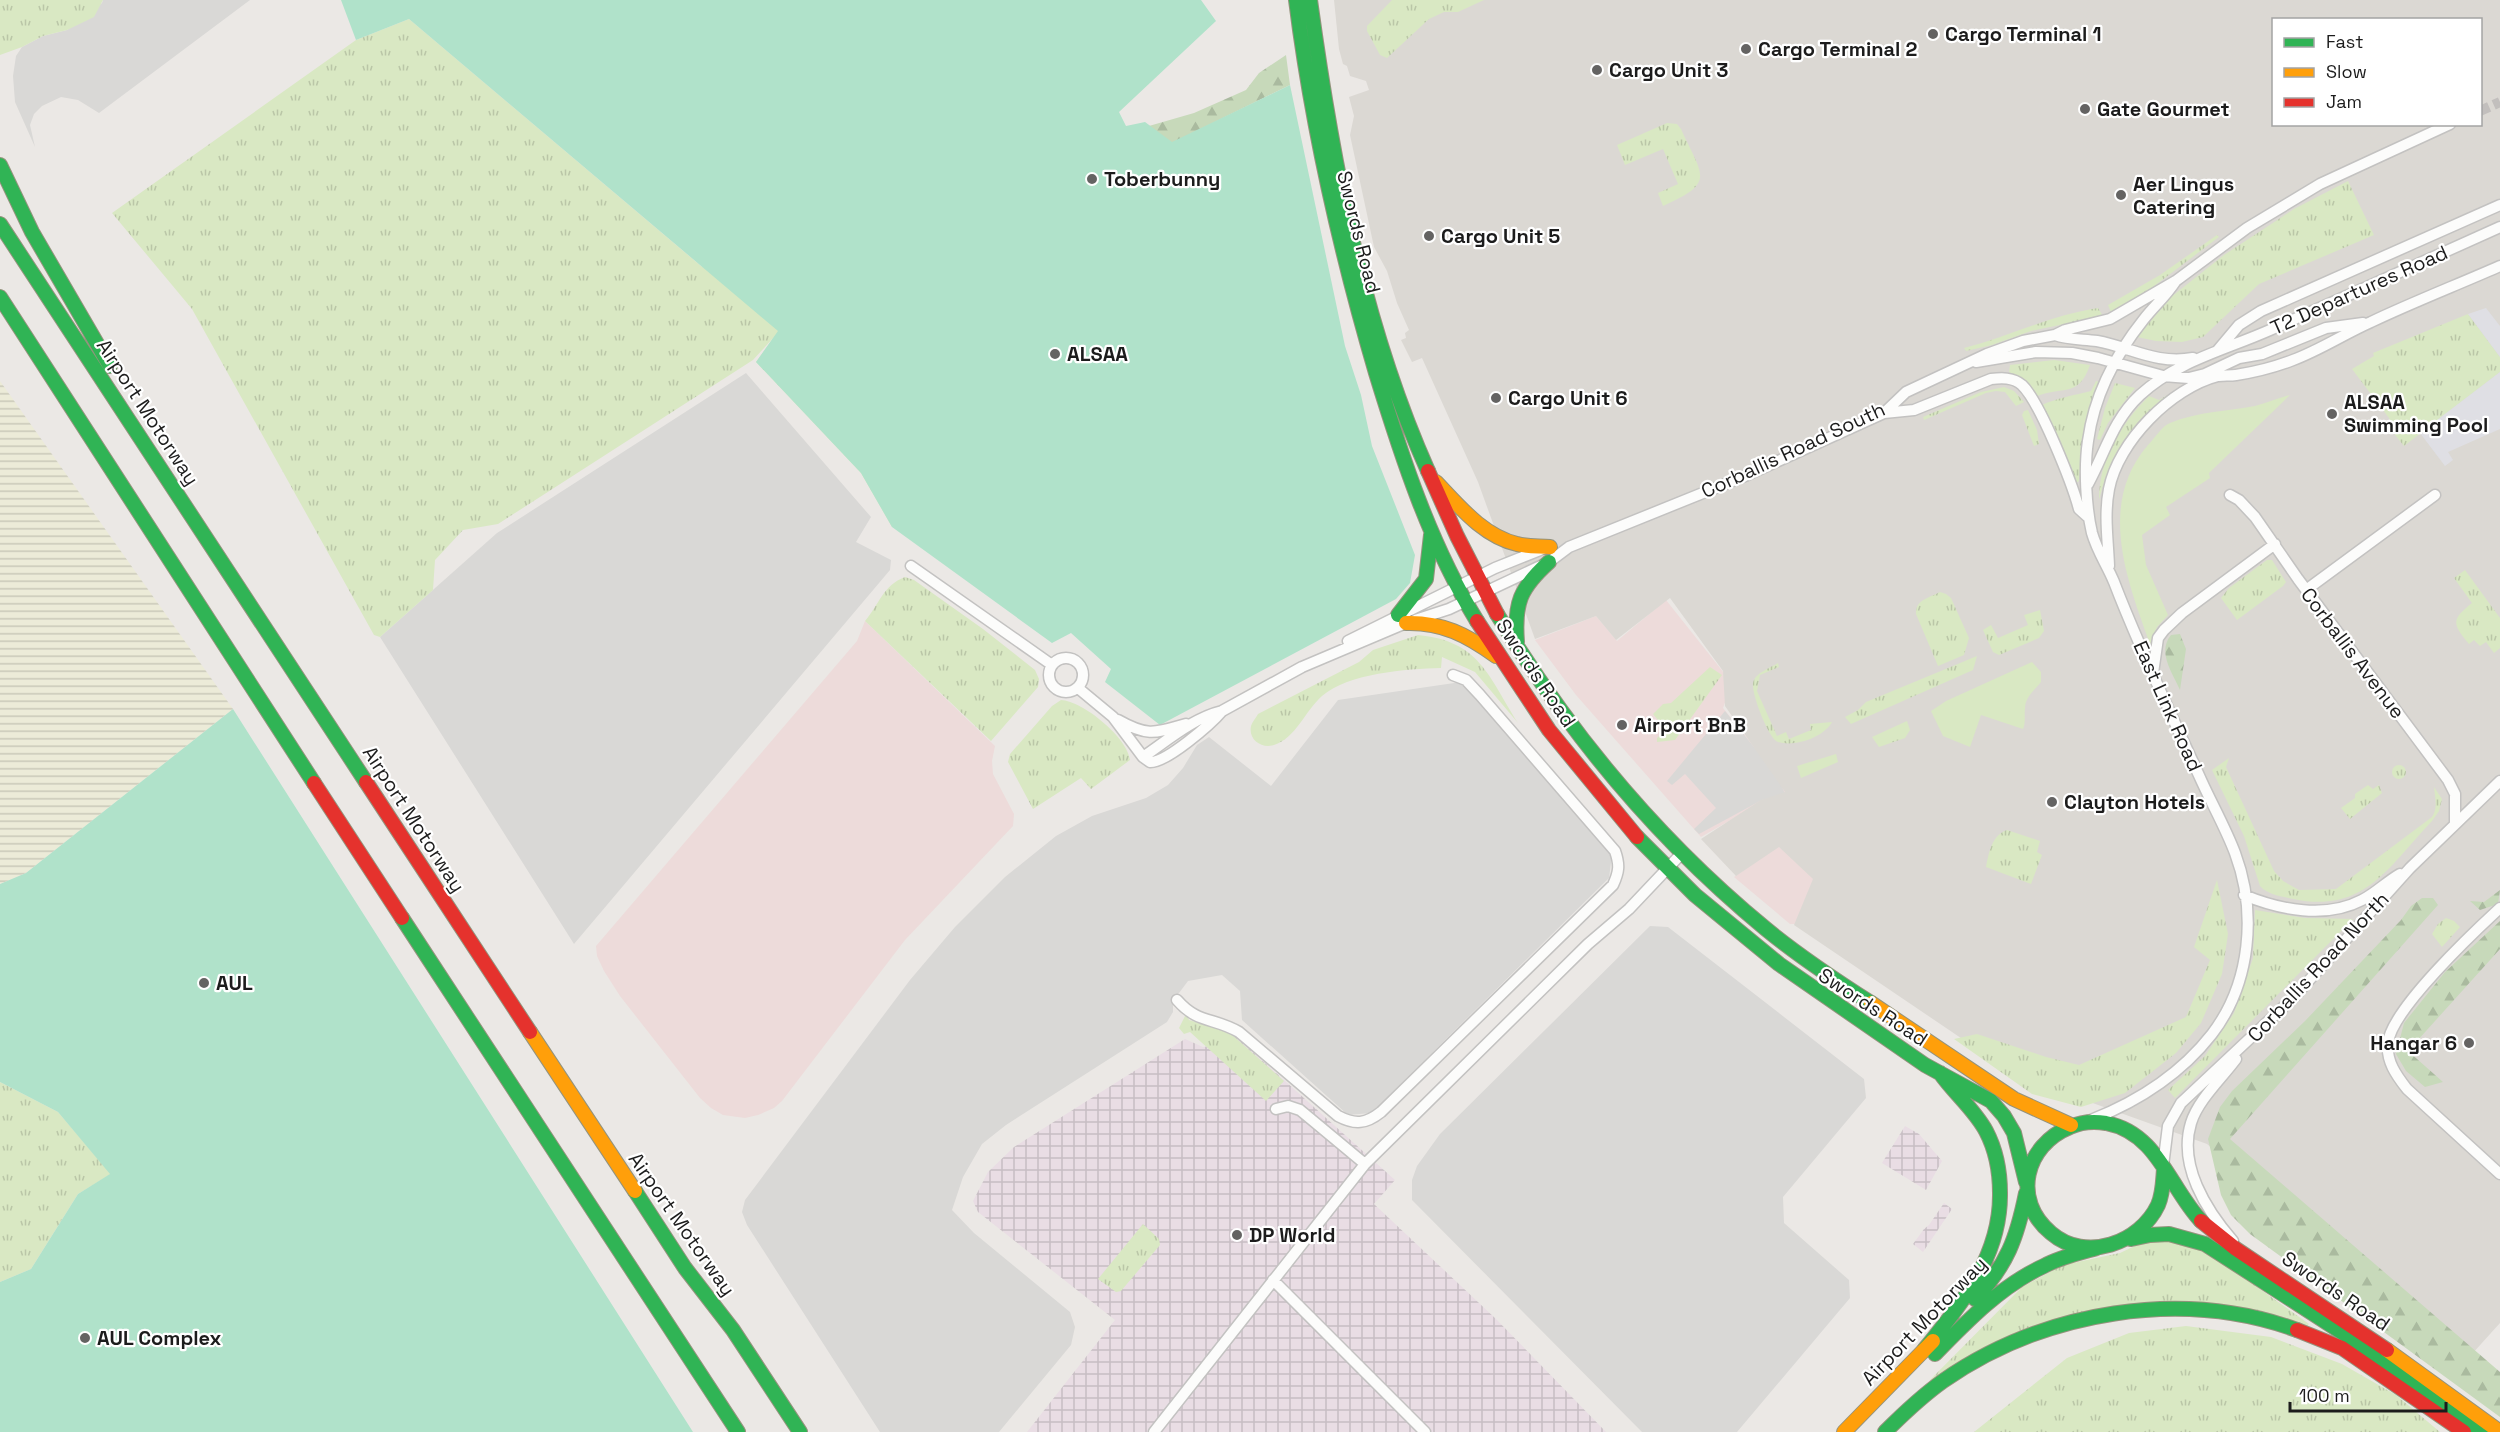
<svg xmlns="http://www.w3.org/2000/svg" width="2500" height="1432" viewBox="0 0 2500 1432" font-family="'Space Grotesk',sans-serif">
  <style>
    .commercial { fill: #eddbda }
    .industrial { fill: url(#industrial-grid) }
    .religious { fill: #d9d8d6 }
    .airport { fill: #dbd8d3; fill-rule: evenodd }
    .farmland { fill: url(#farmland-rules) }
    .grass { fill: url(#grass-tufts) }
    .forest { fill: url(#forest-firs) }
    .garden { fill: #d9e8c3 }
    .pitch { fill: #b0e2ca }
    .plaza { fill: #dfdfe4 }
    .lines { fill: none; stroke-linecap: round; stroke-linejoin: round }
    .street-tunnel { stroke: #c2bfbd; stroke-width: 10; stroke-dasharray: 10 5; stroke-linecap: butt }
    .street-casing { stroke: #c3c2c1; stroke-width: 13 }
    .fast-casing { stroke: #94937d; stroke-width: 16 }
    .slow-casing { stroke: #94937d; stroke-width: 16 }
    .jam-casing { stroke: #94937d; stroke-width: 16 }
    .street { stroke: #fcfcfb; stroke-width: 10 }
    .fast { stroke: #30b455; stroke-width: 14 }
    .slow { stroke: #ff9f0a; stroke-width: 14 }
    .jam { stroke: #e5322d; stroke-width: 14 }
    .poi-dot { fill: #646362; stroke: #fff; stroke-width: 2 }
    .labels { text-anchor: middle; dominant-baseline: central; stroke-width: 4.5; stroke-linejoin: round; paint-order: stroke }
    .poi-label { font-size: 20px; font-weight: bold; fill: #1c1c1c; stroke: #fff; text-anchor: start }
    .street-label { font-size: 20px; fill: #1c1c1c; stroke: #fff }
  </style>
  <defs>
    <pattern id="industrial-grid" width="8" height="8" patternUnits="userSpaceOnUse" patternTransform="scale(1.5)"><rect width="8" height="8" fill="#e9dde4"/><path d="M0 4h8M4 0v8" fill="none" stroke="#c7bdc3"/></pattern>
    <pattern id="farmland-rules" width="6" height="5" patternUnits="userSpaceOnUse" patternTransform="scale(1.5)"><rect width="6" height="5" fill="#ecebd8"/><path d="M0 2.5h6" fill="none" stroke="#cac9b9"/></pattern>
    <pattern id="grass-tufts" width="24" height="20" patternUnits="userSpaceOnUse" patternTransform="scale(1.5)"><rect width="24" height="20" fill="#d9e8c3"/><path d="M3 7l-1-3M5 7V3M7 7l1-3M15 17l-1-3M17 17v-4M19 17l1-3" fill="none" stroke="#bac6a7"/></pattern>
    <pattern id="forest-firs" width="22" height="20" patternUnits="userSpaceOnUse" patternTransform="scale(1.5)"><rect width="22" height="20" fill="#c7d9ba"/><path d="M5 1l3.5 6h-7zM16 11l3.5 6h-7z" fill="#aaba9f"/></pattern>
  </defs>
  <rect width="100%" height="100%" fill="#ebe8e5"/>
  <path class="commercial" d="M1666,600L1732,683L1723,708L1781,779L1787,795L1764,801L1701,837L1576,695L1535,640L1596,616L1617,641Z
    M865,621L995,746L992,761L993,774L1014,814L1013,826L905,940L782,1101L774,1108L758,1115L745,1118L723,1115L711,1108L700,1098L620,996L604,971L597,956L596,946L857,641Z
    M1778,846L1815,876L1795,924H1790L1734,877Z"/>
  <path class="industrial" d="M1235,1036L1395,1180L1374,1204L1496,1319L1606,1432H1027L1115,1320L978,1212L973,1201L988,1172L1014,1147L1185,1039L1203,1047L1216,1045Z
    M1905,1126L1919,1134L1942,1161L1926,1190L1882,1163Z
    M1944,1203L1952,1209L1923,1252L1913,1244L1924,1229L1929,1225Z"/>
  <path class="religious" d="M103,0H250L99,113L78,100L61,97L42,106L34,114L30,125L35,147L15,102L13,76L16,56L22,47L43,36L67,30L102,3Z
    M746,373L871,517L856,542L891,560L890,570L574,944L380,637L497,533Z
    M1461,682L1612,855L1609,878L1371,1113L1348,1115L1242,1020L1240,991L1222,975L1188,981L1173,1001V1012L1167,1022L1006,1125L982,1144L963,1177L952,1210L974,1233L1070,1312L1075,1327L1071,1345L999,1432H880L747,1225L742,1212L745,1200L910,980L955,927L1005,877L1056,836L1092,816L1146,798L1168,785L1183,768L1197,745L1209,737L1271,786L1338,700Z
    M1725,711L1778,777L1785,794L1762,800L1699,834L1694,829L1716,808L1685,774L1672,785L1667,781Z
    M1650,926L1668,927L1864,1079L1866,1098L1783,1197L1784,1223L1849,1280L1850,1298L1737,1432H1642L1412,1200V1180L1417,1166L1440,1134Z"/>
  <path class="airport" d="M1334,0H2500V1323L2472,1354L2383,1288L2207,1144L2017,1076L1794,925L1813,879L1779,847L1736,876L1701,839L1761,800L1785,792L1725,706L1723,671L1670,598L1616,640L1596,616L1535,639L1478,482L1422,358L1412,362L1401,340L1406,338L1405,333L1409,330L1397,303L1387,271L1374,247L1350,135L1354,116L1349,97L1369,90L1366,81L1350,76L1347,66L1343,64L1339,49ZM2274,20H2480V124H2274Z"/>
  <path class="farmland" d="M0,381L233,709L26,873L0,884Z"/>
  <path class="grass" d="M0,0H103L94,17L67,30L43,36L22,47L0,55Z
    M1392,0H1484L1458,12H1444L1429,19L1387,58L1380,55L1367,31V26Z
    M409,19L701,266L995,414L892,527L861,473L756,362L774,337L753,360L498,524L463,530L435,560L433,590L380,637L374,635L192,309L112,213L356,40Z
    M1667,123L1677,124L1681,129C1702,176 1717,182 1663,206L1658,193L1678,184L1663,149L1625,165L1617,145Z
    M2348,181L2374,235L2259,284L2203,337L2182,342L2156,341L2137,337L2171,297L2224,255L2294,209Z
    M2217,235L2219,237L2141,296L2111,312L2108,305L2160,275Z
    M2098,308L2103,316L2031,331L1992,345L1966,351L1964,348C2010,336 2051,315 2098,308Z
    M2468,314L2500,357V372L2404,446L2395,435L2389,418L2352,369L2374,356L2373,353Z
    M2054,360L2090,365C2078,399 2063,385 2035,397L2027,383L2009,372L2010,365Z
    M2096,381L2099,382L2085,426L2079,481L2076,483L2042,405C2057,398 2075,395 2091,391Z
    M2115,383L2135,388L2108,423L2100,440L2097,439L2105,408Z
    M2004,387L2014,391L2024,402L2016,406L2005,392L1996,391L1986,393L1924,420L1923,417L1981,392Z
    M2169,394L2171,396C2133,423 2110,455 2099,500C2099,459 2120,425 2149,396L2159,400Z
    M2028,410L2037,430L2039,444L2034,446L2022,415L2024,411Z
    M2267,560H2272L2286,582L2283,586L2237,620L2221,598L2229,588Z
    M2465,570L2500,618V648L2494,653L2486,642L2480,646L2474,640L2469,644C2452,623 2451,620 2472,603L2454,578Z
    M905,577L914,580L983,629L1035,670L1039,679L1038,687L991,741L865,621C879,605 883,585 905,577Z
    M1940,592L1946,594L1951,598L1969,638L1964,655L1938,666L1916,614C1915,600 1929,598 1940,592Z
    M2040,610L2044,631L2039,638L1999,655L1993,652L1983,630L1991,625L1998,638L2028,625L2024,615Z
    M1418,635C1480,641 1488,676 1518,723L1475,672L1442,657L1441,668C1406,669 1349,673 1322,696C1305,711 1296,738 1274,745C1262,749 1248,740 1251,726C1252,722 1256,718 1258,714L1359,662L1373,650Z
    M1977,656L1973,670L1851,724L1845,717L1858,710L1866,702Z
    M1778,663L1779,667L1760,675L1757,691L1777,736L1786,732L1789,739L1811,730L1810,724L1832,722C1823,738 1795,747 1778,742C1769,740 1751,693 1753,683C1755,673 1770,668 1778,663Z
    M1710,667L1722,675L1675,740L1657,742V738L1666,730L1653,714L1663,704L1671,703Z
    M1061,700C1083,701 1128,738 1130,760L1091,789L1081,778L1033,809L1008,762L1010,754L1052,706Z
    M1907,721L1910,730L1905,738L1879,747L1872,737Z
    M1836,754L1838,762L1801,778L1797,766Z
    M2229,758L2226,767L2274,871L2283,881L2299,890L2336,889L2432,817C2438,809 2435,797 2434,787L2442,799L2439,811L2432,821C2388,867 2365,914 2293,899C2281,896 2268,895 2260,886L2244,836L2212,770Z
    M2392 772a7 7 0 1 1 14 0a7 7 0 1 1-14 0Z
    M2368,785L2373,789L2379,785L2382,793L2350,819L2341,808L2355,798V794Z
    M2007,830L2040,841L2037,852L2042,855L2031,884L1986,867C1989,852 1992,835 2007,830Z
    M2217,880L2228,934L2222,974L2201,1023L2176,1053L2125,1093L2081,1107L2032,1094L1954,1039L1977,1034L2046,1057L2079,1065L2186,1017L2210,960L2194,947Z
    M2255,910L2305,918L2353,919L2175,1098L2168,1090L2205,1056L2234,1013L2253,958Z
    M2446,918L2454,921L2460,927L2442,947L2432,934L2438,924Z
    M1186,1014L1189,1020L1229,1032L1284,1081L1266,1101L1190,1032L1184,1034L1179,1028Z
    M0,1082L58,1112L111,1174L78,1194L31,1269L0,1282Z
    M1143,1224L1159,1239L1160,1245L1121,1291L1116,1292L1098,1279Z
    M2171,1240L2207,1251L2309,1324L2307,1326L2117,1308L1929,1381L2022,1287L2063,1265L2120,1253L2141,1243Z
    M2186,1326L2271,1337L2342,1364L2396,1395L2440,1432H1974L2067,1358L2129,1333Z"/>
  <path class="forest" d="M1286,55L1290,85L1172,143L1135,130L1194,113L1246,90L1259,73Z
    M2180,634L2186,649L2180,690C2172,672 2157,652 2171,635Z
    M2500,890L2498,904L2480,910L2470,901L2484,902Z
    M2422,898H2433L2438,905L2230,1139L2500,1372V1417L2250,1234L2231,1215L2221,1195L2208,1139L2220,1107L2232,1091L2305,1021L2401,920L2411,906Z
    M2500,921V949L2408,1051L2443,1082L2425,1087L2406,1071L2396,1054L2404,1023L2445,972Z"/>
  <path class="garden" d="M2290,395L2209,473L2210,478L2166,507L2170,515L2142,535L2146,565L2168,615L2157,627L2150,644C2127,580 2097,504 2148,445C2154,439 2162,426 2170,423C2196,412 2228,411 2255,406C2267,403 2278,398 2290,395Z
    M2032,662L2041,672V682C2034,691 2025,697 2025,709C2024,716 2026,722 2023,729L1981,715L1970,747L1943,736L1931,711L1946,701Z"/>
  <path class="pitch" d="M341,0H1201L1216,21L1119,112L1126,126L1145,122L1172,142L1290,85L1345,346L1361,395L1372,446L1415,555L1410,583L1396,599L1160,725L1105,682L1111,669L1071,633L1052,643L892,527L861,473L756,362L778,331L409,19L356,40Z
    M233,709L693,1432H0V1282L31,1269L78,1194L110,1174L58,1112L0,1082V884L26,873Z"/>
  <path class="plaza" d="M2486,308L2500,326V357L2468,314Z
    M2500,372V429L2448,452L2453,460L2445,466L2420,433Z"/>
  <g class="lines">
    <path class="street-tunnel" d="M2480,111L2500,102"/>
    <defs>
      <path id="street" d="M2055,335C2069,340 2083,339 2097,341C2130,347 2157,365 2193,358
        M2218,350L2239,325L2261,311L2500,205
        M1976,362L2036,352L2072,353L2098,358L2163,376L2189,378L2205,374L2239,358L2262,354L2326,328L2363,323
        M1884,413L1914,410L1991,379C2001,378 2013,377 2022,385C2040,402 2072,483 2079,509L2089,518
        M2088,484C2105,453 2113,420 2140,395C2177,361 2225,350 2270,330C2347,296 2423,262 2500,227
        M2230,495L2239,500L2255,517L2298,579L2448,780L2455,794V822
        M911,566L1052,665
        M2109,566C2108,540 2104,515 2109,489C2118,442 2171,388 2218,376C2224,375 2230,376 2236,375C2255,372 2275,367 2293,360C2320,350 2344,334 2371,322C2413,302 2457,285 2500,266
        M2306,590L2435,495
        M1348,641L1495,568L1545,548
        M1049 675a17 17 0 1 1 34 0a17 17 0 1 1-34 0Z
        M2153,673L2158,638L2164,630L2182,613L2275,544
        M1078,688L1113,717L1143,757L1150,762C1166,763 1211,724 1222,711
        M1118,720C1148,737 1155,733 1186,724
        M1143,757C1168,740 1193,718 1222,711L1302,667L1406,623L1449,609L1549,562L1569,547L1745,476L1884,413L1906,392L1987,354L2023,341L2055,335L2065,330L2110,319L2177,280L2247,228L2320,184L2450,124
        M2244,895C2280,910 2326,919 2362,900C2376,893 2386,882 2400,874
        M2500,908C2474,932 2391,1010 2388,1043C2386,1061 2396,1075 2407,1089L2500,1174
        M1177,1000C1198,1024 1213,1017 1239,1032L1338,1116C1355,1125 1366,1124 1381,1112L1613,885C1619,872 1620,865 1615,851L1480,695L1466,680L1453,675
        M1276,1109L1288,1106L1300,1110L1365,1164
        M2091,1120C2139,1101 2180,1075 2212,1034C2251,983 2257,912 2235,853C2226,829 2213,806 2202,782C2172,716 2140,650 2114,582C2107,565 2097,551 2092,533C2086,508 2084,467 2088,441C2094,396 2116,354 2144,319C2154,306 2166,296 2175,282
        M2163,1166L2168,1126L2181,1103L2295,996L2410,868L2500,781
        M2233,1241C2206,1210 2178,1165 2191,1123C2198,1100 2222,1078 2236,1059
        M1273,1280L1425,1432
        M1154,1432L1365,1164L1588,944L1629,909L1683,852"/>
      <path id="fast" d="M1296,0C1312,127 1340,250 1376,373C1402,458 1430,544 1477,621
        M1310,0C1332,160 1362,323 1428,471
        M0,165L32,232L110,366
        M0,224L366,782
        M0,297L314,783
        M1497,614C1569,733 1659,841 1766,929C1799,956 1835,980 1871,1003
        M1398,615L1426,579L1431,535
        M1517,642C1514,603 1520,588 1549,562
        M1637,837L1695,895L1779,964L1925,1065L1991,1101L2004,1116L2014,1133L2026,1182
        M402,918L738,1432
        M2164,1169C2163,1181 2163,1194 2158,1205C2140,1243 2086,1263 2051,1233C2011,1200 2025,1145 2070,1127C2081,1122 2094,1121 2106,1123C2158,1133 2169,1187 2201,1221
        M635,1191L685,1268L733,1330L800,1432
        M2131,1239L2150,1235L2169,1234L2205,1244L2360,1344L2482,1432
        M1975,1299C2007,1265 2017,1238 2026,1193
        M1924,1350C1962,1303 2001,1256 2000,1193C2000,1171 1996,1150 1986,1131C1974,1109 1954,1093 1940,1073
        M1935,1354C1967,1321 2002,1285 2044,1266C2061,1257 2079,1253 2097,1248
        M1885,1432C1903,1414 1922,1396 1943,1381C2044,1311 2181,1288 2297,1330"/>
      <path id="slow" d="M1436,482C1459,506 1483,536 1517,544C1528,547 1539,546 1550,547
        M1406,623C1442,622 1467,635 1496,656
        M1871,1003L2014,1099L2071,1125
        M530,1032L635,1191
        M2387,1350L2500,1432
        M1844,1432L1933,1341"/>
      <path id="jam" d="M1428,471L1457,536L1497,614
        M1477,621L1549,730L1637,837
        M366,782L530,1032
        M314,783L402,918
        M2201,1221L2236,1249L2387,1350
        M2297,1330L2342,1348L2464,1432"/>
    </defs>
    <use href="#street" class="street-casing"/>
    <use href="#fast" class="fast-casing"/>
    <use href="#slow" class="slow-casing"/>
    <use href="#jam" class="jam-casing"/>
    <use href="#street" class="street"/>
    <use href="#fast" class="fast"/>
    <use href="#slow" class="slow"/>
    <use href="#jam" class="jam"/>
  </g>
  <g class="poi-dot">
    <circle cx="1933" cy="34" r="6"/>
    <circle cx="1746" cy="49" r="6"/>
    <circle cx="1597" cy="70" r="6"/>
    <circle cx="2085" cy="109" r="6"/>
    <circle cx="1092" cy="179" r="6"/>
    <circle cx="2121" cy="195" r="6"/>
    <circle cx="1429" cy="236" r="6"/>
    <circle cx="1055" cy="354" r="6"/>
    <circle cx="1496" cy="398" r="6"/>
    <circle cx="2332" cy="414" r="6"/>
    <circle cx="1622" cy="725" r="6"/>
    <circle cx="2052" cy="802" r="6"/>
    <circle cx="204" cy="983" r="6"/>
    <circle cx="2469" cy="1043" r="6"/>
    <circle cx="1237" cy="1235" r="6"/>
    <circle cx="85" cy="1338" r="6"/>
  </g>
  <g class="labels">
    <g class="poi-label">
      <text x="1945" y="34">Cargo Terminal 1</text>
      <text x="1758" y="49">Cargo Terminal 2</text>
      <text x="1609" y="70">Cargo Unit 3</text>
      <text x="2097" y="109">Gate Gourmet</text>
      <text x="1104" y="179">Toberbunny</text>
      <text x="2133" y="184">Aer Lingus<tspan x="2133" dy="23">Catering</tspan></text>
      <text x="1441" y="236">Cargo Unit 5</text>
      <text x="1067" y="354">ALSAA</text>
      <text x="1508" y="398">Cargo Unit 6</text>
      <text x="2344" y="402">ALSAA<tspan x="2344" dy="23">Swimming Pool</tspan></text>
      <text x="1634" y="725">Airport BnB</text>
      <text x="2064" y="802">Clayton Hotels</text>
      <text x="216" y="983">AUL</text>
      <text x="2457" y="1043" text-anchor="end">Hangar 6</text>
      <text x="1249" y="1235">DP World</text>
      <text x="97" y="1338">AUL Complex</text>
    </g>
    <g class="street-label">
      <text transform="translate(1359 232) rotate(76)">Swords Road</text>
      <text transform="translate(2359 290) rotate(-24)">T2 Departures Road</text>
      <text transform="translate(148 412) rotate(57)">Airport Motorway</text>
      <text transform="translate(1793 450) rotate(-25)">Corballis Road South</text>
      <text transform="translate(2353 653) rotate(53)">Corballis Avenue</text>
      <text transform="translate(1536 673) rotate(56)">Swords Road</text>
      <text transform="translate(2168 706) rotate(66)">East Link Road</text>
      <text transform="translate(414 819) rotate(57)">Airport Motorway</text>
      <text transform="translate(2318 967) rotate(-47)">Corballis Road North</text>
      <text transform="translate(1873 1007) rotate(33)">Swords Road</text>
      <text transform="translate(682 1224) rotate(55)">Airport Motorway</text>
      <text transform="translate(2336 1291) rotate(34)">Swords Road</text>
      <text transform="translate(1924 1321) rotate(-46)">Airport Motorway</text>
    </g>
  </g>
  <rect x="2272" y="18" width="210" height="108" fill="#ffffff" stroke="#a4a4a4" stroke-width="1.5"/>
  <rect x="2284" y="38" width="30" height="9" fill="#30b455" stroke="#a4a4a4" stroke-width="1.5"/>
  <text x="2326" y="48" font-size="18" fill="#1c1c1c">Fast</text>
  <rect x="2284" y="68" width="30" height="9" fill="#ff9f0a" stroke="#a4a4a4" stroke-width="1.5"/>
  <text x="2326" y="78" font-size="18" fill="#1c1c1c">Slow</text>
  <rect x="2284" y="98" width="30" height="9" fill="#e5322d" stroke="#a4a4a4" stroke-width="1.5"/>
  <text x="2326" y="108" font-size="18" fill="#1c1c1c">Jam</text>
  <path d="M2290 1402v9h156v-9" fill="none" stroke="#1c1c1c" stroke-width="3"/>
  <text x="2299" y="1402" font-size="18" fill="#1c1c1c" stroke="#ffffff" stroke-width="4.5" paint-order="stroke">100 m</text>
</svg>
